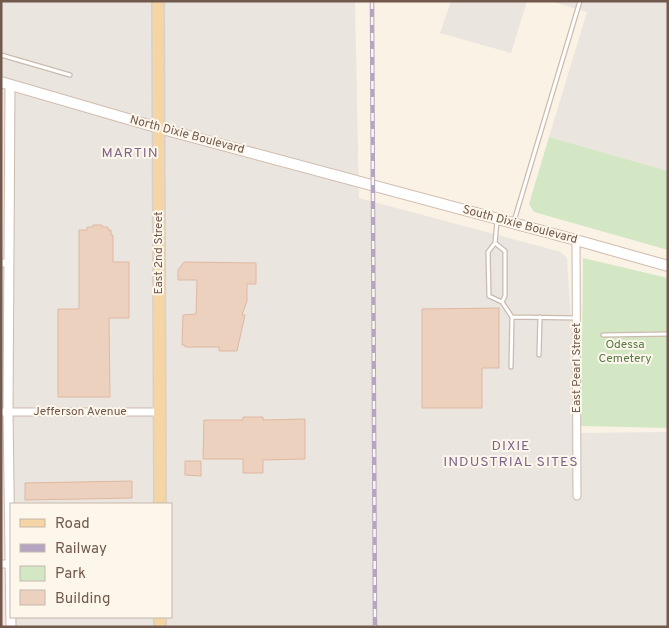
<svg xmlns="http://www.w3.org/2000/svg" width="669" height="628" viewBox="0 0 669 628" font-family="Overpass,sans-serif">
  <style>
    .commercial { fill: #fae3da }
    .industrial { fill: #ebe5df }
    .green { fill: #d3e7c5 }
    .building { fill: #edd1bf; stroke: #dfb8a1 }
    .lines { fill: none; stroke-linecap: round; stroke-linejoin: round }
    .service-casing { stroke: #cbbaad; stroke-width: 5.5 }
    .minor-casing { stroke: #cbbaad; stroke-width: 9 }
    .tertiary-casing { stroke: #cbbaad; stroke-width: 11 }
    .secondary-casing { stroke: #d0bcad; stroke-width: 12 }
    .primary-casing { stroke: #d7d1cd; stroke-width: 14 }
    .service { stroke: #fff; stroke-width: 3 }
    .minor { stroke: #fff; stroke-width: 7 }
    .tertiary { stroke: #fff; stroke-width: 9 }
    .secondary { stroke: #fff; stroke-width: 10 }
    .primary { stroke: #f4d5a3; stroke-width: 11 }
    .rail-casing { stroke: #b5a5c3; stroke-width: 4.5 }
    .rail { stroke: #fdf6eb; stroke-width: 2.5; stroke-dasharray: 8; stroke-linecap: butt }
    .labels { text-anchor: middle; dominant-baseline: central; stroke-width: 4; stroke-linejoin: round; paint-order: stroke }
    .street-label { font-size: 12px; fill: #71594d; stroke: #fdf6eb }
    .park-label { font-size: 12px; fill: #587b48; stroke: #fdf6eb }
    .neighbourhood-label { font-size: 14px; letter-spacing: 1px; fill: #7f658d; stroke: #fdf6eb }
  </style>
  <rect width="100%" height="100%" fill="#faf2e5"/>
  <path class="commercial" d="M1,81L10,83L9,263L1,262Z
    M1,412H8L12,627H1Z"/>
  <path class="industrial" d="M1,1H355L359,198L561,252L567,258L578,433L668,432V627H12L11,617H171V504H11L8,413L1,412V263H9L10,84L1,81Z
    M451,1H527L511,53L440,33Z
    M550,1H668V171L549,137L587,12Z"/>
  <path class="green" d="M549,137L668,171V250L534,212L529,204Z
    M583,258L668,278V428L581,426Z"/>
  <path class="building" d="M93,225H102V227H108V230H111V235H113V262H129V318H109L110,397H58V309H79V230H87V227H93Z
    M184,262L256,263V284H247V301L242,315H245L237,351H219V347H185V345H182L183,315L196,314L197,280H178V270Z
    M499,308V368H482V408H422V309Z
    M243,417H263V420L305,419V459L263,460V473H243V459H203L204,420H243Z
    M185,461H201V476L185,475Z
    M132,481V498L25,500V483Z"/>
  <g class="lines">
    <defs>
      <path id="service" d="M1,55L70,75
        M514,221L580,1
        M495,243L497,221
        M502,302L505,296V251L495,243L488,252L489,296L502,302L512,317
        M603,335L668,334
        M539,355L540,317
        M511,367L512,317L576,318"/>
      <path id="minor" d="M576,240L577,496
        M1,263H9
        M1,412H159
        M1,564H10"/>
      <path id="tertiary" d="M10,85L8,412L11,627"/>
      <path id="secondary" d="M1,82L159,128L576,240L668,266"/>
      <path id="primary" d="M158,1L160,504
        M160,617V627"/>
    </defs>
    <use href="#service" class="service-casing"/>
    <use href="#minor" class="minor-casing"/>
    <use href="#tertiary" class="tertiary-casing"/>
    <use href="#secondary" class="secondary-casing"/>
    <use href="#primary" class="primary-casing"/>
    <use href="#service" class="service"/>
    <use href="#minor" class="minor"/>
    <use href="#tertiary" class="tertiary"/>
    <use href="#secondary" class="secondary"/>
    <use href="#primary" class="primary"/>
    <defs>
      <path id="rail" d="M372,1L375,627"/>
    </defs>
    <use href="#rail" class="rail-casing"/>
    <use href="#rail" class="rail"/>
  </g>
  <g class="labels">
    <g class="street-label">
      <text transform="translate(187 135) rotate(15)">North Dixie Boulevard</text>
      <text transform="translate(520 225) rotate(15)">South Dixie Boulevard</text>
      <text transform="translate(159 253) rotate(-90)">East 2nd Street</text>
      <text transform="translate(577 368) rotate(-90)">East Pearl Street</text>
      <text x="80" y="412">Jefferson Avenue</text>
    </g>
    <g class="park-label">
      <text x="625" y="345">Odessa<tspan x="625" dy="14">Cemetery</tspan></text>
    </g>
    <g class="neighbourhood-label">
      <text x="130" y="153">MARTIN</text>
      <text x="511" y="446">DIXIE<tspan x="511" dy="16">INDUSTRIAL SITES</tspan></text>
    </g>
  </g>
  <rect width="669" height="628" fill="none" stroke="#71594d" stroke-width="5"/>
  <rect x="10" y="503" width="162" height="115" fill="#fdf6eb" stroke="#c5b7ac"/>
  <rect x="20" y="519" width="25" height="8" fill="#f4d5a3" stroke="#c5b7ac"/>
  <text x="55" y="528" font-size="15" fill="#71594d">Road</text>
  <rect x="20" y="544" width="25" height="8" fill="#b5a5c3" stroke="#c5b7ac"/>
  <text x="55" y="553" font-size="15" fill="#71594d">Railway</text>
  <rect x="20" y="566" width="25" height="15" fill="#d3e7c5" stroke="#c5b7ac"/>
  <text x="55" y="578" font-size="15" fill="#71594d">Park</text>
  <rect x="20" y="590" width="25" height="15" fill="#edd1bf" stroke="#c5b7ac"/>
  <text x="55" y="603" font-size="15" fill="#71594d">Building</text>
</svg>
